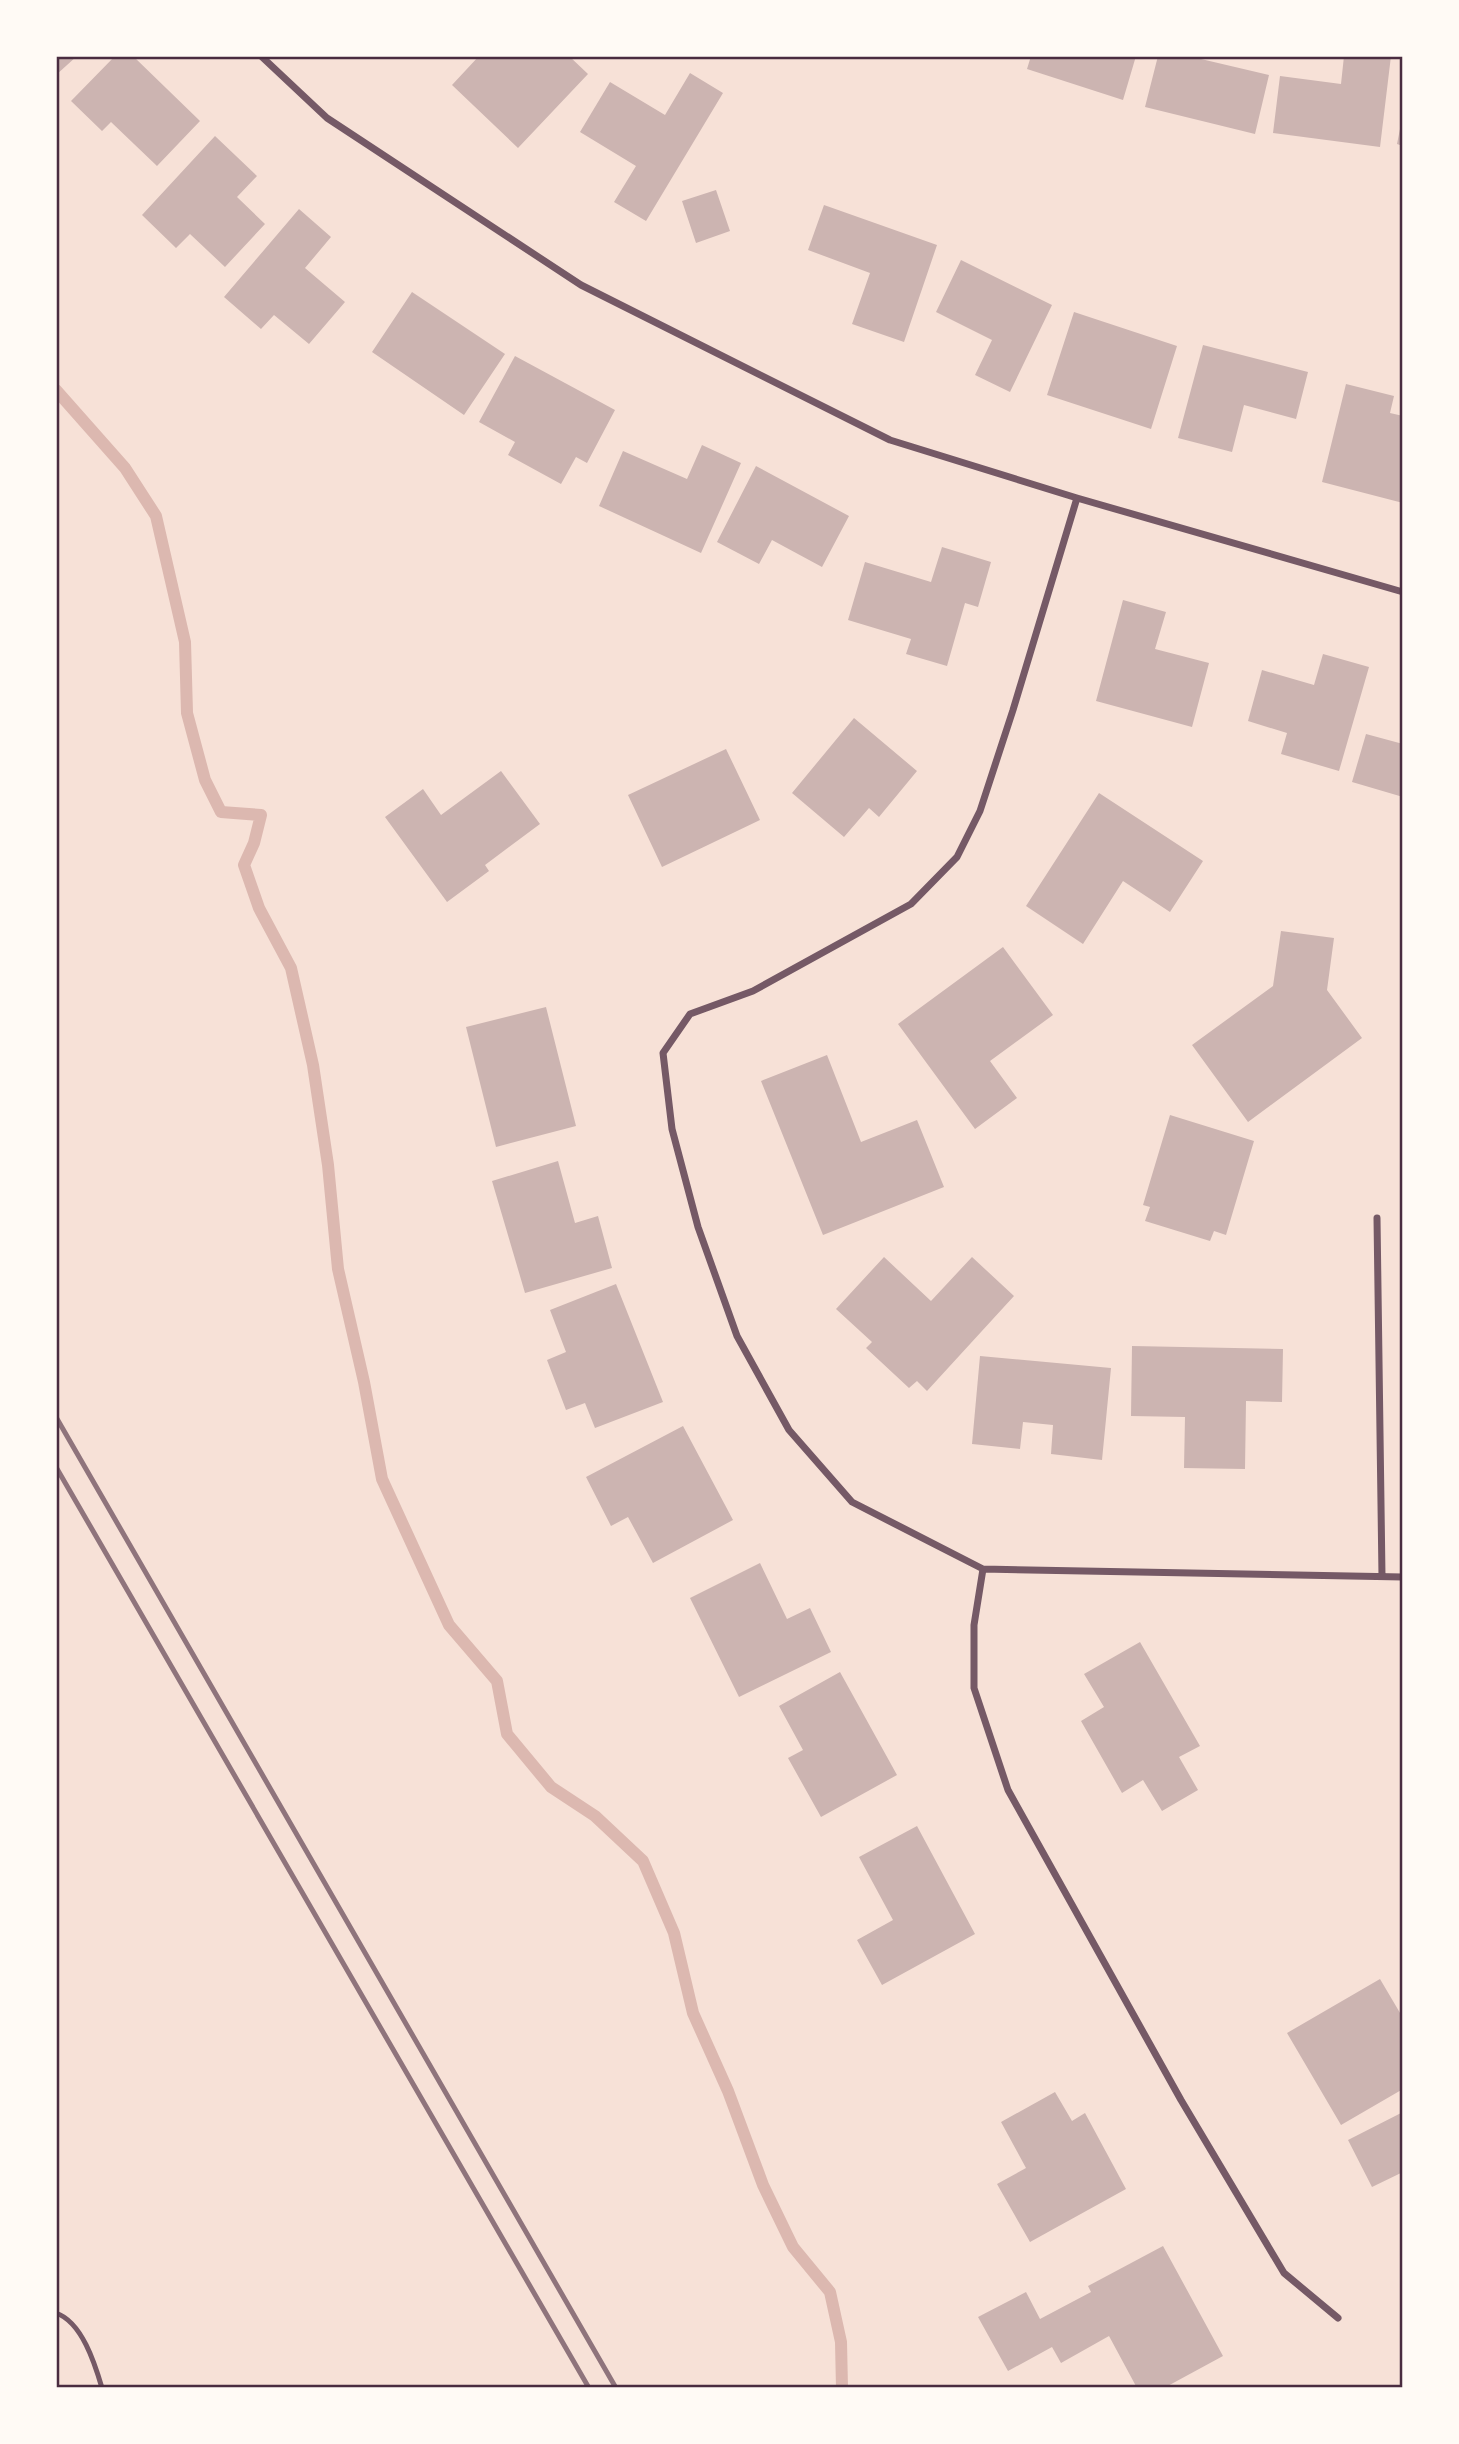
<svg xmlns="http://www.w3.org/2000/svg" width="1459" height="2444" viewBox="0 0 1459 2444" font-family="Mulish,sans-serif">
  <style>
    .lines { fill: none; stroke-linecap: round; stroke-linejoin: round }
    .stream { stroke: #dcb8b0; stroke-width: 12 }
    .building { fill: #ccb4b1 }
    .service { stroke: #755966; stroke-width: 5 }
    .minor { stroke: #755966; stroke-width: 7 }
    .rail { stroke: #8f747c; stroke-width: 5 }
    .neatline { fill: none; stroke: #4a2c40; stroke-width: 2.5 }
  </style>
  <rect width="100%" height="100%" fill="#f7e1d7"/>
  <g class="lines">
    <path class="stream" d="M56,390L125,468L156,516L185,642L187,713L205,780L221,812L261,815L254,843L244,865L259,908L291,968L313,1065L328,1165L338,1269L364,1382L382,1479L449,1625L497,1681L507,1734L551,1787L595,1816L643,1861L674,1933L693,2013L728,2091L763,2185L793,2247L830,2292L841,2342L842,2388"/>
  </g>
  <path class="building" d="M56,56H77L56,75Z
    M115,56H133L200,121L157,166L111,122L102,131L71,101Z
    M479,56H569L588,74L518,148L452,85Z
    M1031,56H1136L1123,100L1027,69Z
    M1158,56H1201V59L1269,75L1255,134L1145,107Z
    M1344,56H1391L1380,147L1273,133L1280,76L1341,84Z
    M690,73L723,93L646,221L614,202L636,166L580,132L610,82L665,115Z
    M1402,119H1403V146L1397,144Z
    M215,136L257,176L237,197L265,224L225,267L190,234L176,248L142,215Z
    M716,190L730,231L696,243L682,201Z
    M824,205L937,245L904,342L852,324L870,273L808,250Z
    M299,209L331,237L305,268L345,302L309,344L274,315L261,329L224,297Z
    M961,260L1052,305L1010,392L975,375L992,340L936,312Z
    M412,292L505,354L464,415L372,352Z
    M1074,312L1177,346L1151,429L1047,395Z
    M1203,345L1308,372L1296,419L1244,405L1232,452L1178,438Z
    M515,356L615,410L587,463L576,457L561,484L508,455L515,442L479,422Z
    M1346,384L1394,396L1390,413L1403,416V503L1322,482Z
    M702,445L741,463L701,553L599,506L623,451L687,479Z
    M756,466L849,516L822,567L772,540L759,564L717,542Z
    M942,547L991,562L978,607L965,603L947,666L906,654L911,639L848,620L865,562L931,582Z
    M1123,600L1166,612L1155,649L1209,663L1192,727L1096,701Z
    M1323,654L1369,667L1339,771L1281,754L1287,733L1248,721L1262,670L1314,685Z
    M854,718L917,771L879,817L869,808L844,837L792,793Z
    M1366,734L1403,744V797L1352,782Z
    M726,749L760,820L662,867L628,795Z
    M501,771L540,824L485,865L489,871L447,902L385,817L423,789L441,815Z
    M1099,793L1203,861L1170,912L1123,881L1083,944L1026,906Z
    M1281,931L1334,938L1327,990L1362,1038L1248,1122L1192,1045L1273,986Z
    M1003,947L1053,1015L990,1061L1017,1098L975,1129L898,1024Z
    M546,1007L576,1126L496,1147L466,1027Z
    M827,1055L861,1142L917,1120L944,1187L823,1235L761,1081Z
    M1170,1115L1254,1141L1226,1235L1214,1231L1210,1241L1145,1221L1150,1207L1143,1205Z
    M558,1161L575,1223L598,1216L612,1268L525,1293L492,1181Z
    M884,1257L931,1301L972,1257L1014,1296L927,1391L917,1381L909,1388L866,1348L872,1342L836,1309Z
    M616,1284L663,1402L595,1428L585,1403L566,1410L547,1360L566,1352L550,1310Z
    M1132,1346L1283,1349L1282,1402L1246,1401L1245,1469L1184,1468L1185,1417L1131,1416Z
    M980,1356L1111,1368L1102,1460L1051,1454L1053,1425L1023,1422L1020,1449L972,1444Z
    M683,1426L733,1520L653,1563L628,1517L611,1526L586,1477Z
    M760,1563L787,1619L810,1608L831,1652L739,1697L690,1598Z
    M1140,1642L1200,1746L1179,1757L1198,1790L1162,1811L1143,1780L1122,1793L1081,1721L1104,1707L1084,1674Z
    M840,1672L897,1775L821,1817L788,1758L803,1750L779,1706Z
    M917,1826L975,1934L882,1985L857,1940L893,1920L859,1857Z
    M1380,1979L1403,2018V2089L1341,2125L1287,2033Z
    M1055,2092L1072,2121L1085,2113L1126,2189L1030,2242L997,2184L1026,2168L1001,2122Z
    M1403,2112V2172L1372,2187L1348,2140Z
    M1163,2246L1223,2356L1164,2388H1137L1109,2336L1061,2363L1052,2347L1008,2371L978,2317L1026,2292L1040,2319L1091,2292L1088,2286Z"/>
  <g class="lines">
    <path class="service" d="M56,2313C82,2322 95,2364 102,2388"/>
    <path class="minor" d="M261,56L327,118L581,285L890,440L1077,498L1403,592
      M1077,498L1013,710L980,811L957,857L911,904L753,991L690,1014L663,1053L672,1129L698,1227L737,1336L789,1430L852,1502L983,1569L1403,1577
      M1377,1218L1382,1576
      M983,1569L974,1625V1688L1008,1790L1181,2100L1284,2273L1338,2318"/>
    <path class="rail" d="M56,1417L616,2388
      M56,1467L589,2388"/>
  </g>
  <rect width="1459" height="2444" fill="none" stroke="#fffaf5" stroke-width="116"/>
  <rect x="58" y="58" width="1343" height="2328" class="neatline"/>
</svg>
